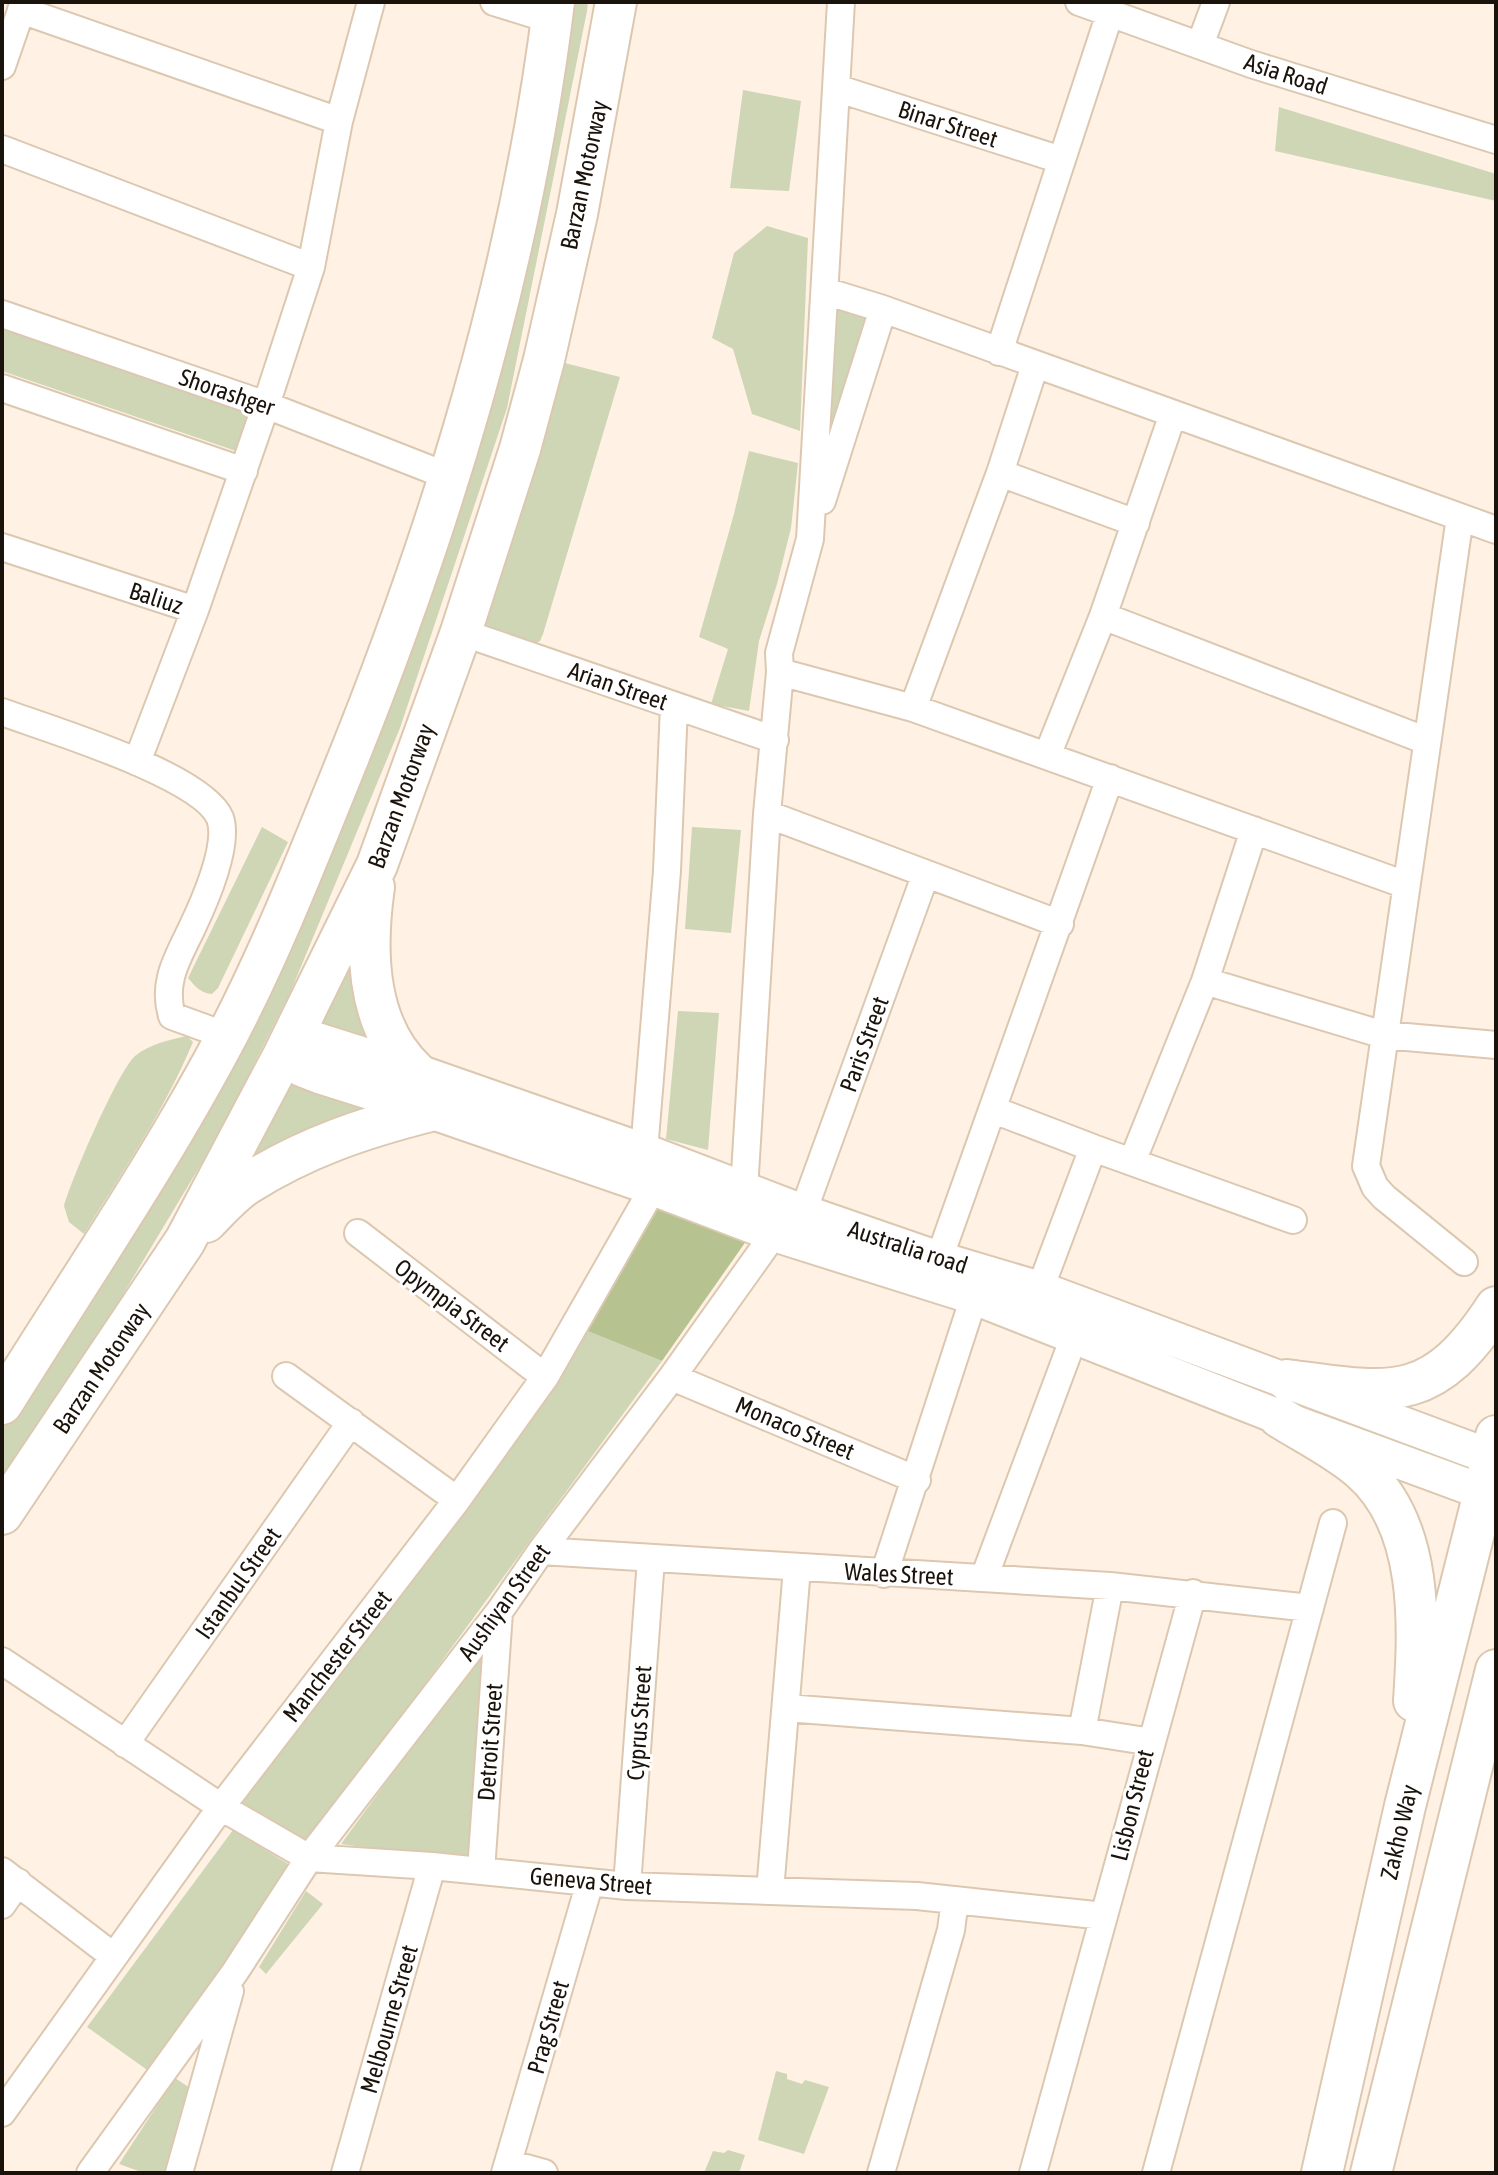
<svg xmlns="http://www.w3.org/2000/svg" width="1498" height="2175" viewBox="0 0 1498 2175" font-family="'Asap Condensed',sans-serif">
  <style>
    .green { fill: #ced6b5 }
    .forest { fill: #b6c290 }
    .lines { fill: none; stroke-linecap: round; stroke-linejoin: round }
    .minor-casing { stroke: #dcc8b1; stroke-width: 30 }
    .major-casing { stroke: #dcc8b1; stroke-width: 38 }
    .highway-casing { stroke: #dcc8b1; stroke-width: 44 }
    .minor { stroke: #fff; stroke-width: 26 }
    .major { stroke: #fff; stroke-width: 34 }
    .highway { stroke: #fff; stroke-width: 40 }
    .labels { text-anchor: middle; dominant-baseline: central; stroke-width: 6; stroke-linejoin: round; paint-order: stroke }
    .street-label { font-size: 24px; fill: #1a130b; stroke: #fff }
  </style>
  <rect width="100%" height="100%" fill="#fff2e4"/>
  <path class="green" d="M563,2H588L587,11L507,408L400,728L290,993L215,1141L86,1356L2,1479V1425L97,1287L341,810Z
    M743,90L801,101L789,191L730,188Z
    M1279,107L1496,174V201L1275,151Z
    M767,226L808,238L800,431L752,414L733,349L712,338L734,253Z
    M825,291L883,309L810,539Z
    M2,327L253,409L236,451L2,371Z
    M553,360L620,377L543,634L540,641L534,644L472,626Z
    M749,451L798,463L791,528L777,584L759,641L749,711L711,704L728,649L699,637L734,514Z
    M262,827L288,842L218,988L212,994C200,993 196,987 188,978Z
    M692,827L741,830L731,933L685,929Z
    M365,919L394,1055L314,1024Z
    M678,1011L719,1013L708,1150L666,1139Z
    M187,1036L193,1042C164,1111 123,1171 84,1234L69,1222L64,1206C71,1180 118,1071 135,1056C150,1044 168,1040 187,1036Z
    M287,1075L402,1112L223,1200Z
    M585,1330L662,1361L306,1846L241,1804L541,1395Z
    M486,1646L473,1861L341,1844Z
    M233,1830L293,1867L150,2072L87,2027Z
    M306,1891L323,1904L266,1974L259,1967Z
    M776,2071L787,2074V2079L802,2084L805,2080L829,2087L804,2154L758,2140Z
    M175,2078L190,2088L164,2173H144L119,2164Z
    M728,2150L745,2155L739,2173H704L713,2151L724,2153Z"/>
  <path class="forest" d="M655,1202L749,1237L662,1361L585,1330Z"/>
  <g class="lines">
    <defs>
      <path id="minor" d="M494,2L552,20
        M1079,2L1251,64L1496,140
        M21,10L339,121
        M1200,45L1216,2
        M2,66L24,2
        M836,88L1061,160
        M2,149L311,267
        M825,291L883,309L1496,530
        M2,314L266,405L450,477
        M999,352L1110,13
        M2,388L244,471
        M1000,473L1136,523
        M822,501L883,309
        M1460,517L1366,1166L1375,1187L1384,1197L1464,1262
        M2,547L195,610L266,405L311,267L339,121L371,2
        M1103,616L1427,741
        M461,632L775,740
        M780,672L913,708L1406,885
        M913,708L1000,473L1035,365
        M2,712C48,729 202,775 220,818C230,846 203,905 191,930C177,959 162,983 172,1016L227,1036
        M1047,756L1103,616L1173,414
        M137,762L195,610
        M767,814L1060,924
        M1205,981L1384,1035L1496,1045
        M994,1110L1093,1148L1040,1289
        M1093,1148L1293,1220
        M644,1151L667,871L674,706
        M1132,1162L1205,981L1254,830
        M744,1190L767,814L780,672L779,653L810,539L841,2
        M803,1212L925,876
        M358,1233L545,1377
        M939,1259L1110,778
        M286,1376L457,1500
        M672,1377L917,1480
        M541,1551L1110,1586L1310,1608
        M884,1574L974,1297
        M984,1578L1074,1337
        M2,1661L221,1807L309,1858L432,1866L627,1886L917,1896L1104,1916
        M786,1708L1082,1731L1152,1742L1033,2173
        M1082,1731L1110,1586
        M1152,1742L1193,1593
        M125,1744L351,1422
        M2,1871L113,1956
        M481,1871L499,1612
        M627,1886L651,1559
        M770,1891L797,1568
        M2,1905L18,1882
        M2,2113L221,1807L457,1500L545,1377L653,1188
        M508,2163L544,2173
        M90,2173L235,1972L309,1858L499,1612L541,1551L672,1377L774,1234
        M179,2173L230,1991
        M345,2173L432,1866
        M505,2173L590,1882
        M881,2173L951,1930L955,1900
        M1156,2173L1333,1523"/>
      <path id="major" d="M1496,1459L1040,1289L939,1259L803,1212L644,1151L415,1071L317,1040C303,1044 294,1055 301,1069L319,1076L430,1111L653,1188L774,1234L974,1297L1279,1417L1496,1497"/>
      <path id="highway" d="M374,887C365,949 366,1025 415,1071
        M206,1222C219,1209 232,1194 247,1184C306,1147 363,1128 430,1111
        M1287,1380C1392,1394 1432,1405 1496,1307
        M2,1404C78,1282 162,1160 229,1032C271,951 305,865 339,781C441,531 521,271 554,2
        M1279,1417C1306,1434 1337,1449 1361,1470C1424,1525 1419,1625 1414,1701
        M2,1514L185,1241L283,1056L377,865L461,632L520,449L544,360L577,214L616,2
        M1322,2173L1405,1806L1484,1493L1496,1436
        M1371,2173L1496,1670"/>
    </defs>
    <use href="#minor" class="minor-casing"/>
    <use href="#major" class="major-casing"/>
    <use href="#highway" class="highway-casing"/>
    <use href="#minor" class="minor"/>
    <use href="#major" class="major"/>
    <use href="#highway" class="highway"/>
  </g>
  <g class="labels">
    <g class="street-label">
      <text transform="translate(1286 74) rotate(18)">Asia Road</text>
      <text transform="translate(948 124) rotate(18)">Binar Street</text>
      <text transform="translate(584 175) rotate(-78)">Barzan Motorway</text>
      <text transform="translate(227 392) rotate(19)">Shorashger</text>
      <text transform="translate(156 598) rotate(18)">Baliuz</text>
      <text transform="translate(618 686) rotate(19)">Arian Street</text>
      <text transform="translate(401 796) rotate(-70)">Barzan Motorway</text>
      <text transform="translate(864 1044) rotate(-70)">Paris Street</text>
      <text transform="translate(908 1247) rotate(18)">Australia road</text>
      <text transform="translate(452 1305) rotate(37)">Opympia Street</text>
      <text transform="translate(101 1368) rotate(-56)">Barzan Motorway</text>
      <text transform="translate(795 1428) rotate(23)">Monaco Street</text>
      <text transform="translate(899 1574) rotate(3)">Wales Street</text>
      <text transform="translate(238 1583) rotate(-55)">Istanbul Street</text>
      <text transform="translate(504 1602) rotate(-54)">Aushiyan Street</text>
      <text transform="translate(337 1656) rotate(-52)">Manchester Street</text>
      <text transform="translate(639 1723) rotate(-86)">Cyprus Street</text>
      <text transform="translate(490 1742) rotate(-86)">Detroit Street</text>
      <text transform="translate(1132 1805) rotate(-76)">Lisbon Street</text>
      <text transform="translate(1399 1832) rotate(-77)">Zakho Way</text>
      <text transform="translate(591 1881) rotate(5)">Geneva Street</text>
      <text transform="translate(389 2019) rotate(-74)">Melbourne Street</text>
      <text transform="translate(548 2027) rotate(-74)">Prag Street</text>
    </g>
  </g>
  <rect width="1498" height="2175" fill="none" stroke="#1a130b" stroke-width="8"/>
</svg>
